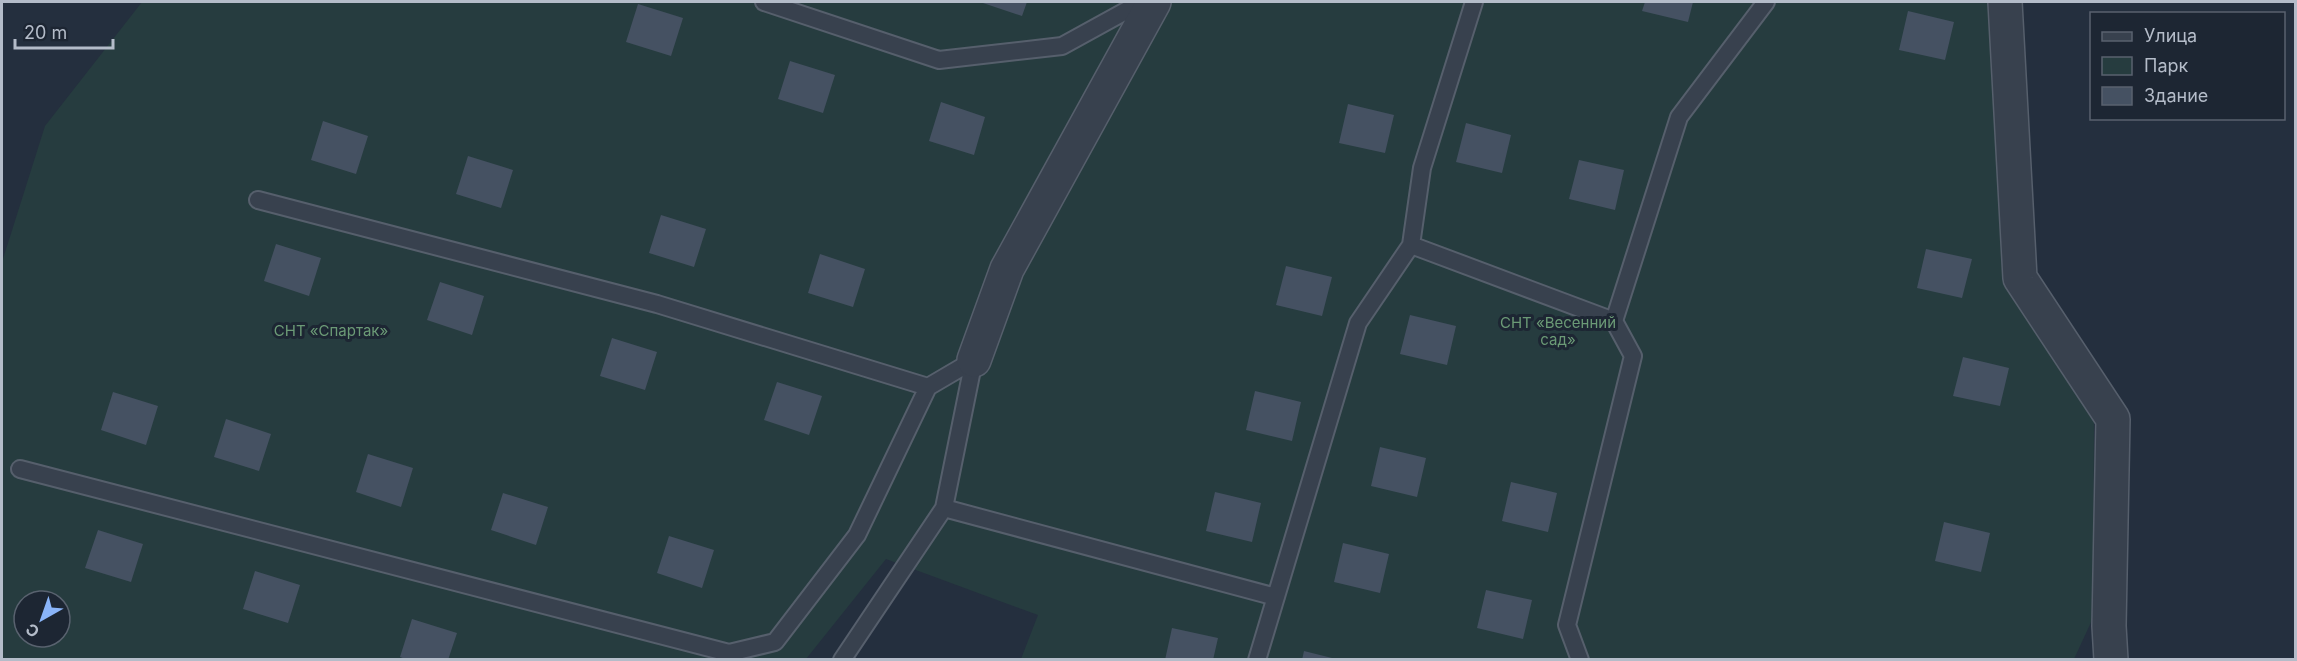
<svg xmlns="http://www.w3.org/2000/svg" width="2297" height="661" viewBox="0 0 2297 661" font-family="Inter,sans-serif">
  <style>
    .green { fill: #263c3f; fill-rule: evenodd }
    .building { fill: #455162 }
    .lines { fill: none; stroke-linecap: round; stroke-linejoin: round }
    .lane-casing { stroke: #565f6c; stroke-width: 20 }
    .street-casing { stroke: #565f6c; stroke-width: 36 }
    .lane { stroke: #38414e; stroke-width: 16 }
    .street { stroke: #38414e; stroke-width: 33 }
    .labels { text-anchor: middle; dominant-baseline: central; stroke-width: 6; stroke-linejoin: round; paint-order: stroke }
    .park-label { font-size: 15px; fill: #6b9a76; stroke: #1d2633 }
  </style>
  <rect width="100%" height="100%" fill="#242f3e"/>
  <path class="green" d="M142,2H1993L2002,265L2094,416L2093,618L2074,659H1021L1038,615L886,559L806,659L2,660V262L45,126ZM24,601H60V637H24Z"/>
  <path class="building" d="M980,2H1027L1022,16Z
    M1645,2H1693L1688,22L1642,11Z
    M638,4L683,18L671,56L626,42Z
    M1908,11L1954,22L1945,60L1899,50Z
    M790,61L835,75L823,113L778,99Z
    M941,102L985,117L974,155L929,141Z
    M1348,104L1394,115L1385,153L1339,143Z
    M323,121L368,136L356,174L311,160Z
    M1466,123L1511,135L1502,173L1456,162Z
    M468,156L513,170L501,208L456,194Z
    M1579,160L1624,170L1615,210L1569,199Z
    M661,215L706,229L694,267L649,253Z
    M276,244L321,258L309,296L264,281Z
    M1926,249L1972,259L1962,298L1917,288Z
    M820,254L865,269L853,307L808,293Z
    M1286,266L1332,277L1322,316L1276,305Z
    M440,282L484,296L472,335L427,320Z
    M1410,315L1456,326L1447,365L1400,354Z
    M612,338L657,352L645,390L600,376Z
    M1963,357L2009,368L2000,406L1953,396Z
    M777,382L822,396L809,435L764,420Z
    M1255,391L1301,402L1292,441L1246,430Z
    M113,392L158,406L146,445L101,430Z
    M226,419L271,434L259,471L214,457Z
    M1380,447L1426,458L1417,497L1371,486Z
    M368,454L413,468L401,507L356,492Z
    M1511,482L1557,493L1548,532L1502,521Z
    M1215,492L1261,503L1252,542L1206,531Z
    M503,493L548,507L536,545L491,530Z
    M1944,522L1990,533L1981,572L1935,561Z
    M98,530L143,544L131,582L85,568Z
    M669,536L714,550L702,588L657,573Z
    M1343,543L1389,554L1380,593L1334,582Z
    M255,571L300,585L288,623L243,609Z
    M1486,590L1532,600L1523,639L1477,628Z
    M412,619L457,633L448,660H408L400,657Z
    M1172,628L1218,638L1213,660H1165Z
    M1304,651L1336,659V660H1302Z"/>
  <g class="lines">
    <defs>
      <path id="lane" d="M764,2L939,60L1062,46L1142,2
        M258,200L657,304L928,387
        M1411,245L1422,168L1474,2
        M20,469L729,653L775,642L857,535L928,387L974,360
        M944,508L1276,597
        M842,660L944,508L974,360
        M1257,660L1358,323L1411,245L1614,321L1679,117L1766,2
        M1580,660L1567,625L1633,356L1614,321"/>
      <path id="street" d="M2005,2L2020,278L2113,419L2109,626L2111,660
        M974,360L1007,269L1154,2"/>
    </defs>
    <use href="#lane" class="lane-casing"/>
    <use href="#street" class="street-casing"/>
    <use href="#lane" class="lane"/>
    <use href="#street" class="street"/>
  </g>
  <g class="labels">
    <g class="park-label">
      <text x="1558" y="322">СНТ «Весенний<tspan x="1558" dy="17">сад»</tspan></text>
      <text x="331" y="330">СНТ «Спартак»</text>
    </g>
  </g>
  <rect width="2297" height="661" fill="none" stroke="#b4bcc9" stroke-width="6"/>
  <rect x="2090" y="12" width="195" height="108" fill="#1d2633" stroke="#59626f" stroke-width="1.5"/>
  <rect x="2102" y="32" width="30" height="9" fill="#38414e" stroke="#59626f" stroke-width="1.5"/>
  <text x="2144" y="42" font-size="18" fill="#b4bcc9">Улица</text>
  <rect x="2102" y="57" width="30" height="18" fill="#263c3f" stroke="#59626f" stroke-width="1.5"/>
  <text x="2144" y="72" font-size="18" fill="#b4bcc9">Парк</text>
  <rect x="2102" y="87" width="30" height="18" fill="#455162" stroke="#59626f" stroke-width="1.5"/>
  <text x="2144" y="102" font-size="18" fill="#b4bcc9">Здание</text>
  <g transform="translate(42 619) rotate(220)"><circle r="28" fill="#1d2633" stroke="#59626f" stroke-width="1.5"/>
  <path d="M0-4.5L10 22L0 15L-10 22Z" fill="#8ab4f8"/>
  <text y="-9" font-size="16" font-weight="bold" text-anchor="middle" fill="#b4bcc9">С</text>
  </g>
  <path d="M15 39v9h98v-9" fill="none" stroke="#b4bcc9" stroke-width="3"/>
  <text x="24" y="39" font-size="18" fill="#b4bcc9" stroke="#1d2633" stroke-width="4.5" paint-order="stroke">20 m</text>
</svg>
